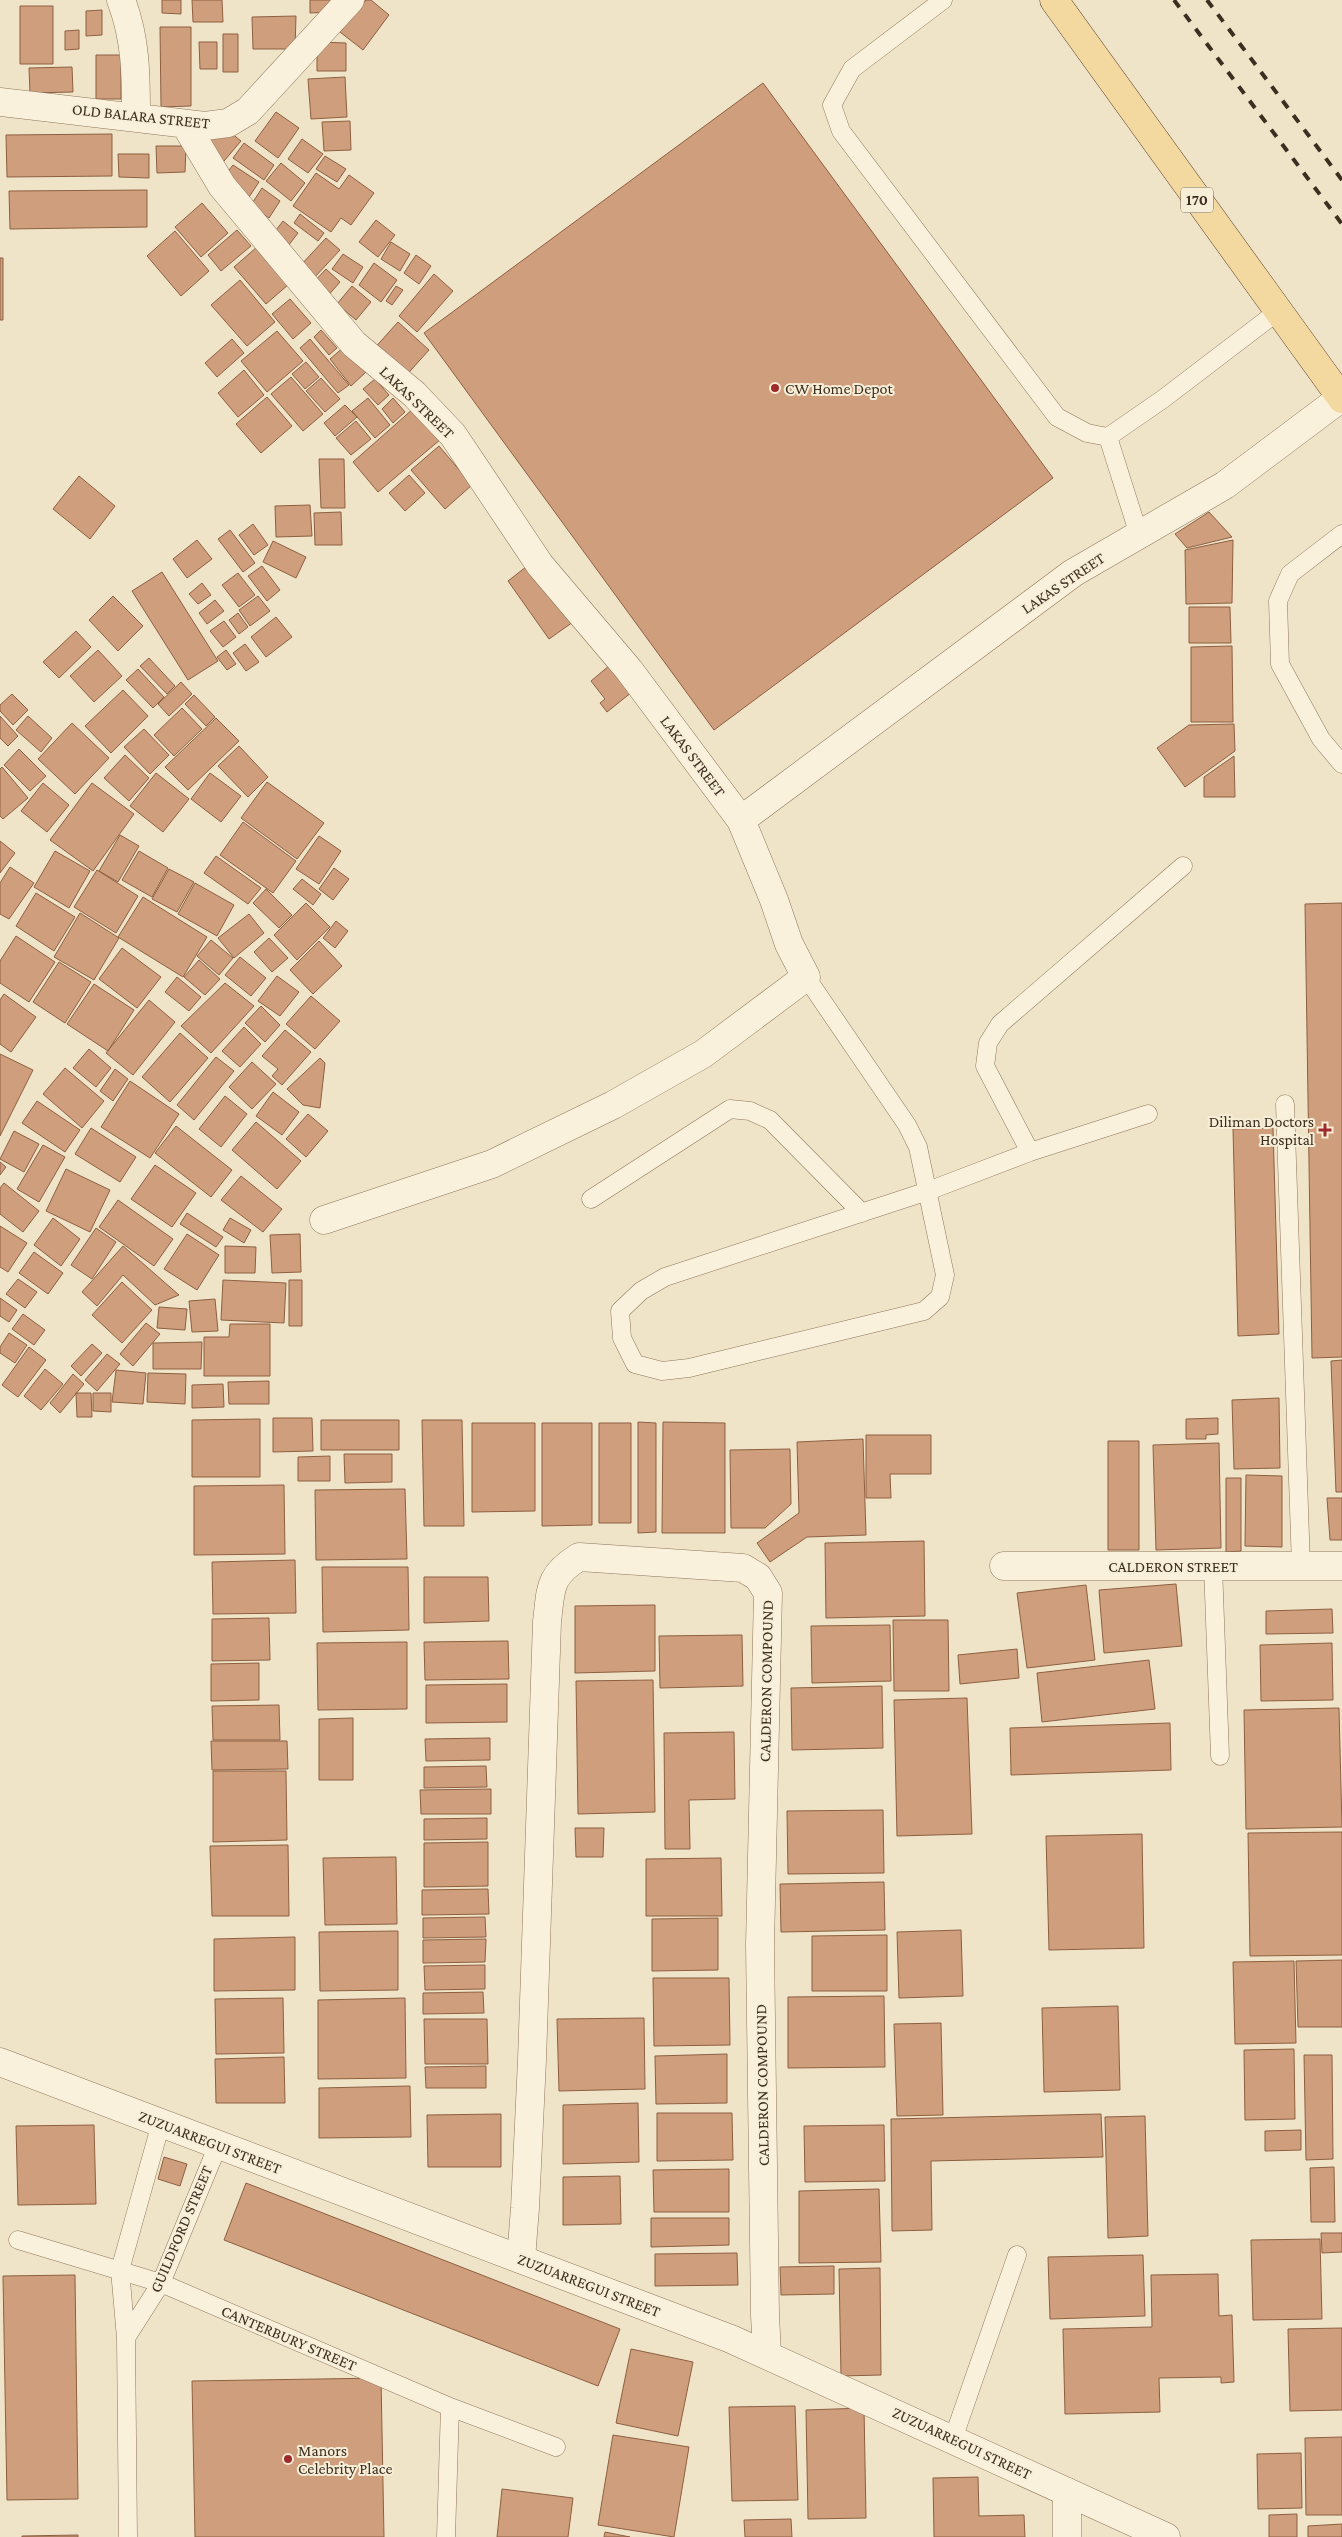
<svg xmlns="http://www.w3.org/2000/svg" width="1342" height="2537" viewBox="0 0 1342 2537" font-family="'Crimson Pro',serif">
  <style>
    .building { fill: #cf9f7d; stroke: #8d5f41 }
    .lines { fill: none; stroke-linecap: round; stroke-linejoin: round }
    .service-casing { stroke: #8d765c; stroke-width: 19 }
    .minor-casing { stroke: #8d765c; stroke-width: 29 }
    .tertiary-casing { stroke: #8d765c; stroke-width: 29 }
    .primary-casing { stroke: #5b4430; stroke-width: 29 }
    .service { stroke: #faf1dc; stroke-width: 18 }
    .minor { stroke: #faf1dc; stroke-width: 28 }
    .tertiary { stroke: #faf1dc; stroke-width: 28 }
    .primary { stroke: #f3d9a0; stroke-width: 28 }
    .rail { stroke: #3d2e20; stroke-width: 4; stroke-dasharray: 9 9; stroke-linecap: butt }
    .poi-dot { fill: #9e2a2b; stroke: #f7eed8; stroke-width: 2 }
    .labels { text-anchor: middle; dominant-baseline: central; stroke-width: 4; stroke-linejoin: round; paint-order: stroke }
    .shield { fill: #f7eed8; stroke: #756857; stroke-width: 1 }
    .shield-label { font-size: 15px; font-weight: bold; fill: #3d2e20 }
    .street-label { font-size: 16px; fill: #3d2e20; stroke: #f7eed8 }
    .poi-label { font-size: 16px; fill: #3d2e20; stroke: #f7eed8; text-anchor: start }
  </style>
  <rect width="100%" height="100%" fill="#f0e4c8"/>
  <path class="building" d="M162,0H181V14L162,13Z
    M192,0H222L223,22H193Z
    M310,0H331L332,12L310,13Z
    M366,0H371L389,15L363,50L340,32Z
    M20,6H53V64H20Z
    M102,10V35L86,36V11Z
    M296,16L295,49H253L252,17Z
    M160,27H191V106L161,107Z
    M79,30V49L65,50V31Z
    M223,34H238V72H223Z
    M199,42H217V69H200Z
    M317,42L346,43V71H317Z
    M96,55H121V99H96Z
    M72,67L73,92L30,93L29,68Z
    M345,77L347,117L311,119L308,79Z
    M763,83L1053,478L714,730L424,333Z
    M276,112L299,128L278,158L255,141Z
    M350,121L351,150L324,151L322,122Z
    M226,129L241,141L219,167L206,143Z
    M112,134V176L7,177L6,135Z
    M302,139L323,154L308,173L288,159Z
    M244,143L274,165L264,180L233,158Z
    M156,146H186L185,172L157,173Z
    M118,154H149V178L119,177Z
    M325,156L346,169L337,182L316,169Z
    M281,163L305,183L291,201L266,181Z
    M233,165L259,182L249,197L222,179Z
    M316,173L339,189L349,175L374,193L351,225L341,218L331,232L293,206Z
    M262,188L280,201L269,218L251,205Z
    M147,190V227L10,229L9,191Z
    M202,203L228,233L201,257L175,227Z
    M300,214L324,233L318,241L294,223Z
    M376,220L395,235L378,257L359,242Z
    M283,221L298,233L288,246L273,234Z
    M237,230L251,246L221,271L208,255Z
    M175,231L209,271L181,296L147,256Z
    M326,238L340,250L313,279L300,266Z
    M391,242L410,254L400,271L381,259Z
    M257,247L289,284L266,304L234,267Z
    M343,254L363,267L353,283L332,269Z
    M416,255L431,266L419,284L404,273Z
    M0,258H3V320H0Z
    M374,263L397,280L381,302L359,285Z
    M326,269L340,282L326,298L311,285Z
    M434,274L453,291L417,332L399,316Z
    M240,280L275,322L247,346L211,305Z
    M352,286L371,302L356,320L337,304Z
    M396,286L403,290L392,305L386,301Z
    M290,299L311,323L293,339L272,314Z
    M398,322L429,350L403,379L372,351Z
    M321,330L337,348L329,355L314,337Z
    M277,331L303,361L267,392L241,361Z
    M232,339L244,353L217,377L205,363Z
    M310,339L349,385L338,393L300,348Z
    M344,347L366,372L351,386L330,359Z
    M306,362L319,377L305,389L292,374Z
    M244,370L264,395L238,417L218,393Z
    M291,377L323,414L303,431L271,394Z
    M321,378L340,399L325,412L306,391Z
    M375,379L389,395L378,405L363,389Z
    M267,397L292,426L261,453L236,424Z
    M368,398L390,425L375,438L352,411Z
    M393,398L405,412L393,423L382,409Z
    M345,405L357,417L335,436L324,423Z
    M414,408L441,439L378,492L353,462Z
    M356,421L371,439L351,455L336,438Z
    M439,446L472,485L445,509L411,470Z
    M319,459H344L345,508H321Z
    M409,475L425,493L405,511L389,493Z
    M79,476L115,506L90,539L53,509Z
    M310,505L312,536L276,537L275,506Z
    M341,512L342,545H315L314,513Z
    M1209,512L1232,537L1187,548L1175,534Z
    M253,524L268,545L254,555L239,535Z
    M230,530L255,563L243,572L218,539Z
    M197,540L212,559L187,578L173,559Z
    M1233,540L1232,603L1186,604L1185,550Z
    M273,541L306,557L296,578L263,562Z
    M531,563L573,622L549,639L508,581Z
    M262,566L280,590L267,601L248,576Z
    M162,572L218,661L188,680L132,591Z
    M238,573L255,595L239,607L222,585Z
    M202,583L211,595L198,604L189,594Z
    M113,596L143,626L118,651L89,620Z
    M258,596L270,611L250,626L239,610Z
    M215,600L224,611L207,624L199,613Z
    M1189,607H1230L1231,643H1189Z
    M238,613L248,627L239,634L229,620Z
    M276,617L292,637L266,657L251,637Z
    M224,621L236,637L223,647L210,631Z
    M76,631L91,647L59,678L43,662Z
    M245,644L259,662L246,671L233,653Z
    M1232,646L1233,722H1191V647Z
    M98,650L122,676L94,702L70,676Z
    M226,650L236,664L227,670L217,657Z
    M149,658L175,686L167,694L140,666Z
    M610,665L632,692L607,712L600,703L605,699L591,681Z
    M138,669L164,697L153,708L126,680Z
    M181,682L192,694L169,716L158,704Z
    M123,690L148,716L111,753L85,726Z
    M12,694L28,710L13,725L0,711V705Z
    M194,695L215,717L206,726L185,704Z
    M182,708L202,729L174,756L154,735Z
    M0,716L18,736L8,746L0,738Z
    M28,716L52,738L41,752L16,730Z
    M216,718L239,741L188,790L165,767Z
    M72,723L109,758L75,794L38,759Z
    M1234,724L1235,751L1185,787L1157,748L1189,725Z
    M144,729L169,755L150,774L124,747Z
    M239,746L268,777L248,797L218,766Z
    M19,749L46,776L30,791L4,765Z
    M125,755L149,778L129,801L104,778Z
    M1234,756L1235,797H1204V777Z
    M2,767L28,798L3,819L0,816V769Z
    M156,773L189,799L163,832L130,806Z
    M210,773L241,796L221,822L191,799Z
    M267,782L324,823L297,859L241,818Z
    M43,783L69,805L47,832L21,811Z
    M92,783L134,814L93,871L50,840Z
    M243,822L296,861L273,893L220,855Z
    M120,835L139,846L118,882L99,871Z
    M319,836L341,851L319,884L296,869Z
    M0,841L15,853L0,873Z
    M55,851L90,871L69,908L34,887Z
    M139,851L168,868L152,897L122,880Z
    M216,856L261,888L248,904L204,873Z
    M10,867L34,883L9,919L0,914V883Z
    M334,868L349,879L333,900L319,889Z
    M169,869L194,882L177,912L152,899Z
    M97,870L138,896L116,933L74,907Z
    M302,879L321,894L313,905L293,889Z
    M195,883L234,905L217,936L178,914Z
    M266,889L292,915L279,928L253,903Z
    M36,893L75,917L54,951L16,926Z
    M143,897L207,937L183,977L118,937Z
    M306,903L330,927L297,960L274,935Z
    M1342,903V1357L1312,1358L1305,904Z
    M80,913L119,938L94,980L54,957Z
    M249,914L264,933L234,958L218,938Z
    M336,921L348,931L335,948L323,938Z
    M16,936L55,962L29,1002L0,983V961Z
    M269,938L288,958L272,972L254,952Z
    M211,940L233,958L219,975L197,956Z
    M319,941L342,966L313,994L290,970Z
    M122,948L161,977L137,1008L99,979Z
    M240,957L266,978L251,996L225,975Z
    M199,960L220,979L205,995L184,977Z
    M59,962L91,982L65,1023L33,1002Z
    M277,976L299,992L280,1016L258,1001Z
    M177,977L201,997L189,1011L165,992Z
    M225,983L254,1006L211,1053L181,1026Z
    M94,984L134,1010L108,1051L67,1024Z
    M4,994L36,1017L11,1052L0,1044V1000Z
    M311,996L340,1021L315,1049L286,1024Z
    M149,1000L175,1022L133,1075L106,1053Z
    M261,1006L280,1025L265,1042L245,1023Z
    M244,1027L261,1044L240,1067L222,1051Z
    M285,1030L311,1052L282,1085L272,1076L278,1069L262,1056Z
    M180,1033L208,1058L170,1102L142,1077Z
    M89,1049L111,1068L96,1087L73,1068Z
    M0,1054L33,1070L0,1136Z
    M216,1057L234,1071L194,1120L177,1105Z
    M320,1058L325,1063L320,1108L303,1105L287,1089Z
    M252,1062L276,1084L252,1109L229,1087Z
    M65,1068L104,1101L82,1128L43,1094Z
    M115,1069L128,1079L113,1101L100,1091Z
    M130,1081L179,1114L150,1158L101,1127Z
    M273,1092L299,1112L282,1135L256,1116Z
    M225,1096L247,1114L221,1147L199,1129Z
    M37,1101L80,1130L65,1152L22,1123Z
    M308,1114L328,1131L306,1157L286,1139Z
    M256,1122L301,1161L277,1189L232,1150Z
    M176,1126L232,1170L211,1197L155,1153Z
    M91,1128L136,1157L120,1182L75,1154Z
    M1273,1128L1279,1334L1238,1336L1233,1129Z
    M14,1131L39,1144L24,1172L0,1159Z
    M43,1145L65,1157L39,1202L17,1189Z
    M0,1162L6,1167L0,1175Z
    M155,1165L196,1193L172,1227L131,1199Z
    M66,1169L110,1190L90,1232L46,1211Z
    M241,1176L282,1209L263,1232L221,1200Z
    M4,1183L39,1211L23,1232L0,1214V1188Z
    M118,1200L173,1239L154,1266L99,1227Z
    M187,1213L223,1237L216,1247L180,1224Z
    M53,1218L80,1239L61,1266L34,1245Z
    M230,1218L251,1230L244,1243L223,1230Z
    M0,1226L27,1243L8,1272L0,1267Z
    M96,1228L116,1242L92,1279L71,1265Z
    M187,1234L219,1255L197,1290L164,1269Z
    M300,1234L301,1272L272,1273L270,1235Z
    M123,1246L179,1295L155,1305L123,1275L97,1306L82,1292Z
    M225,1246L256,1247L255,1273H225Z
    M34,1252L63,1273L48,1294L19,1273Z
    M18,1279L37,1292L25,1308L6,1294Z
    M223,1280L286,1283L284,1323L221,1320Z
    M289,1280H302V1326H289Z
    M122,1282L152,1310L122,1343L92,1315Z
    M0,1298L17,1310L9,1322L0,1316Z
    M215,1299L218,1331L192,1332L189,1301Z
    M159,1307L187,1309L185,1330L157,1328Z
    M23,1314L45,1330L34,1345L12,1329Z
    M146,1323L160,1334L133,1366L120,1354Z
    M230,1324H270V1376H204V1337H229Z
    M9,1333L27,1345L15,1363L0,1353V1347Z
    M202,1342L201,1369H153V1343Z
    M92,1344L102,1353L81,1376L71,1366Z
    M29,1347L46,1360L18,1397L2,1385Z
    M107,1354L120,1364L97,1391L85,1380Z
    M1342,1360V1492H1336L1331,1361Z
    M45,1369L63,1384L41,1410L24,1396Z
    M116,1370L146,1373L143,1404L112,1402Z
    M148,1373L186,1374L185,1404L147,1402Z
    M73,1374L84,1384L60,1413L50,1403Z
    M269,1381V1404H229L228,1382Z
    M223,1384L224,1407L192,1408V1385Z
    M76,1393H91L92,1417H77Z
    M93,1393H111V1412L93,1411Z
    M1279,1398L1280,1468L1234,1469L1232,1400Z
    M273,1418H312L313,1451L273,1452Z
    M1218,1418V1434L1206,1435V1439H1186V1419Z
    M260,1419V1477H192V1420Z
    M321,1420H399V1450H321Z
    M422,1420H462L464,1526H424Z
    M638,1422L656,1423V1532L638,1533Z
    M663,1422L725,1423V1533H662Z
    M472,1423H535V1511L472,1512Z
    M542,1423H592V1525L542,1526Z
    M599,1423H631V1523H599Z
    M866,1435H931V1474H890L891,1498H866Z
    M863,1439L866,1535L807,1537L770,1562L757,1543L799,1513L797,1442Z
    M1108,1441H1139V1550H1108Z
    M1219,1443L1221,1548L1156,1550L1153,1445Z
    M790,1449L791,1504L765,1528H731L730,1450Z
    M344,1454H392V1482L345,1483Z
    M330,1456V1481H298V1457Z
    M1246,1475L1282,1476V1547L1245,1546Z
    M1226,1478H1241V1551L1226,1552Z
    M284,1485L285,1554L194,1555V1486Z
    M405,1489L407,1559L316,1560L315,1490Z
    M1327,1498H1342V1540H1330Z
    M924,1541L925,1616L826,1618L825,1543Z
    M295,1560L296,1613L213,1614L212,1562Z
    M322,1567H408L409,1630L323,1632Z
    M424,1577H488L489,1621L424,1623Z
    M1176,1584L1182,1646L1104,1653L1099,1590Z
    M1086,1585L1095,1660L1027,1668L1017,1593Z
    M655,1605V1671L575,1673V1606Z
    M1332,1609L1333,1633L1266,1634V1611Z
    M269,1618L270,1660L212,1661V1619Z
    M893,1620H948L949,1691H894Z
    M890,1625L891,1681L812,1683L811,1626Z
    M742,1635L743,1686L660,1688L659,1636Z
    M508,1641L509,1679L425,1680L424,1642Z
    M407,1642V1709L318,1710L317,1643Z
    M1332,1643L1333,1700L1261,1701L1260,1645Z
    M1017,1649L1019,1678L960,1684L958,1655Z
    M1149,1660L1155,1709L1042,1722L1037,1673Z
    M259,1663V1700L211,1701V1664Z
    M653,1680L655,1812L578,1814L576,1681Z
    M507,1684V1722L426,1723V1685Z
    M882,1686L883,1748L792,1750L791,1688Z
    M967,1698L972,1834L897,1836L894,1700Z
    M279,1705L280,1740H213L212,1706Z
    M1339,1708L1342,1827L1246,1829L1244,1710Z
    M353,1718V1780H319V1719Z
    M1170,1723L1171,1770L1011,1775L1010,1728Z
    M734,1732L735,1799L689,1800L690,1849H665L664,1733Z
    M490,1738V1760L426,1761L425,1739Z
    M211,1741H287L288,1769L212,1770Z
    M486,1766L487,1787L424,1788V1767Z
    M213,1771H286L287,1840L213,1842Z
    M491,1789V1814H421L420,1790Z
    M883,1810L884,1873L788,1874L787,1811Z
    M487,1818V1839L424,1840V1819Z
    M575,1828H604L603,1857H576Z
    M1342,1832V1955L1250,1956L1248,1833Z
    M1142,1834L1144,1948L1049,1950L1046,1836Z
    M488,1842V1886L424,1887V1843Z
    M288,1845L289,1916H212L210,1846Z
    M396,1857L397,1924L325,1925L323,1858Z
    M721,1858L722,1916H646V1859Z
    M884,1882L885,1930L781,1932L780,1884Z
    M488,1889L489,1914L422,1915V1890Z
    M485,1917L486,1937L423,1938V1918Z
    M718,1918V1970L652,1971V1919Z
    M961,1930L963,1996L899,1998L897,1932Z
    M398,1931V1990L320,1991L319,1932Z
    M887,1935V1991H812V1936Z
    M295,1937V1990L214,1991V1939Z
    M486,1939L485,1962L423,1963V1940Z
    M1342,1960V2027H1298L1296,1961Z
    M1294,1961L1296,2043L1235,2044L1233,1962Z
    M485,1965V1989L425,1990L424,1966Z
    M653,1978H729L730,2045L654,2046Z
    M483,1992L484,2013L423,2014V1993Z
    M884,1996L885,2067L788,2068V1997Z
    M283,1998L284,2053L216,2054L215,1999Z
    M405,1998L406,2078L318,2079V2000Z
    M1118,2006L1120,2090L1044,2092L1042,2008Z
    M644,2018L645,2089L559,2091L557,2019Z
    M424,2019H487L488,2064H425Z
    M941,2023L943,2115L897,2116L894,2024Z
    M1294,2049L1295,2119L1245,2120L1244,2050Z
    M727,2054V2103L656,2104L655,2056Z
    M1304,2055H1332L1333,2159L1306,2160Z
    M284,2057L285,2103H216L215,2059Z
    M486,2066V2088H426L425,2067Z
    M410,2086L411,2137L319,2138V2088Z
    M638,2103L639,2162L563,2164V2105Z
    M657,2113H732L733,2160L657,2161Z
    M501,2114V2167H428L427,2115Z
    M1101,2114L1103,2157L931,2161L932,2230L892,2231L891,2119Z
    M1145,2116L1148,2236L1108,2238L1105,2117Z
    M94,2125L96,2204L18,2205L16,2126Z
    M884,2125L885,2181L805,2182L804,2126Z
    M1301,2130V2150L1265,2151V2131Z
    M164,2157L187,2164L180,2186L158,2179Z
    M1334,2167L1335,2222H1311L1310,2168Z
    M729,2169V2212H654L653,2170Z
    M620,2176L621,2224L563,2225V2177Z
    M246,2183L620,2329L598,2386L224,2240Z
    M879,2189L881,2262L799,2263V2191Z
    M651,2218H729V2245L651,2247Z
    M1321,2233H1342V2252L1322,2253Z
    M1320,2239L1322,2319L1253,2320L1251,2240Z
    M737,2253L738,2285L655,2286V2254Z
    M1143,2255L1145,2316L1050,2319L1048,2257Z
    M834,2266V2294L781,2295L780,2267Z
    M880,2268L881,2375L841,2376L839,2269Z
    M1218,2274L1219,2316L1232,2315L1234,2382L1221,2383V2377L1159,2378L1160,2412L1065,2414L1063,2329L1152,2327L1151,2275Z
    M75,2275L78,2499L7,2500L3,2276Z
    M1342,2328V2410L1290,2411L1288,2329Z
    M631,2349L693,2362L678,2436L616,2423Z
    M381,2378L384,2537H195L192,2381Z
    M795,2406L798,2500L732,2501L729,2407Z
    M864,2408L866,2518L808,2519L806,2410Z
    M613,2435L689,2447L674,2537L598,2525Z
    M1342,2437V2515H1306L1305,2438Z
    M1301,2453L1302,2508L1258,2509L1257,2454Z
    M978,2477L979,2516L1024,2515L1025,2537H934L933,2478Z
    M502,2489L573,2498L568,2537H497Z
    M1297,2514V2537H1269V2515Z
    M791,2519L792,2537H745L744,2520Z
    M1342,2524V2537H1308V2526Z
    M605,2532L630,2537H604Z
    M78,2535V2537H22V2536Z"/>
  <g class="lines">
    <defs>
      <path id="service" d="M943,0L852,69L832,105L841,131L1057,417L1087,433L1108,437L1163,399L1277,312
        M1108,437L1139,535
        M1342,534L1290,574L1278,601L1280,664L1321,739L1342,764
        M806,977L907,1125L918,1147L945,1275L940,1297L924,1311L689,1368L662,1371L635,1364L622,1338L620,1311L641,1291L665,1277L928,1191L1030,1152L1148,1114
        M1285,1104L1301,1566
        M1030,1152L985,1066L988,1043L1000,1024L1183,866
        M591,1199L730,1109L750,1111L770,1120L862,1213
        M1213,1566L1220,1756
        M18,2240L161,2283L450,2407L556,2447
        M126,2338L161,2283L218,2145
        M953,2439L1017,2255
        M128,2537L126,2338L120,2270L161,2123
        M446,2537L450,2407"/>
      <path id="minor" d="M121,0C136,39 136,75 136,116
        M0,102L205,126L228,123L248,111L350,0
        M185,124L222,186L354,344L414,394L453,435L540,565L629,670L741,820L774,900L789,944L806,977L703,1054L613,1105L492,1164L324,1220
        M741,820L1073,573L1225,485L1341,398
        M1004,1566H1342
        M521,2259L525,2208L532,2060L547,1622C551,1589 548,1576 579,1557L743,1568L758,1577L768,1593L760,1945L765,2315L767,2354
        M1067,2492V2537"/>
      <path id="tertiary" d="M0,2062L731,2339L1166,2537"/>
      <path id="primary" d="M1054,0L1342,399"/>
    </defs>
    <use href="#service" class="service-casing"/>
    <use href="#minor" class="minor-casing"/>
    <use href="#tertiary" class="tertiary-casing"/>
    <use href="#primary" class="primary-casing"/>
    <use href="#service" class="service"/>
    <use href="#minor" class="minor"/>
    <use href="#tertiary" class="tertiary"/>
    <use href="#primary" class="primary"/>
    <path class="rail" d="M1174,0L1342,224
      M1207,0L1342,180"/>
  </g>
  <g class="poi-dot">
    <circle cx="775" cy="388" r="5"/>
    <path d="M1322.5 1122.5h5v5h5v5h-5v5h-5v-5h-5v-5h5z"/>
    <circle cx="288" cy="2459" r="5"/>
  </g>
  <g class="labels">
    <rect class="shield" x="1181" y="187.5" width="32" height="25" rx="4"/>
    <g class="shield-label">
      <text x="1197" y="200">170</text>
    </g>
    <g class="street-label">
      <text transform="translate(141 116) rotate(6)">OLD BALARA STREET</text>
      <text transform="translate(417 402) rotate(44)">LAKAS STREET</text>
      <text transform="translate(1063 583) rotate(-34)">LAKAS STREET</text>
      <text transform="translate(693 756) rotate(53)">LAKAS STREET</text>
      <text x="1173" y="1566">CALDERON STREET</text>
      <text transform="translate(766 1681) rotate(-89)">CALDERON COMPOUND</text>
      <text transform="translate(762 2085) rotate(-91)">CALDERON COMPOUND</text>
      <text transform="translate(210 2142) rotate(21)">ZUZUARREGUI STREET</text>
      <text transform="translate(181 2229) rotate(-67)">GUILDFORD STREET</text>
      <text transform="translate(589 2285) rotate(21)">ZUZUARREGUI STREET</text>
      <text transform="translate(289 2338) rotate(23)">CANTERBURY STREET</text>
      <text transform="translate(962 2443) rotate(25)">ZUZUARREGUI STREET</text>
    </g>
    <g class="poi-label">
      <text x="785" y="388">CW Home Depot</text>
      <text x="1314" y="1121" text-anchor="end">Diliman Doctors<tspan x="1314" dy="18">Hospital</tspan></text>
      <text x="298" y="2450">Manors<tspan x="298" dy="18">Celebrity Place</tspan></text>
    </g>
  </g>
</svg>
